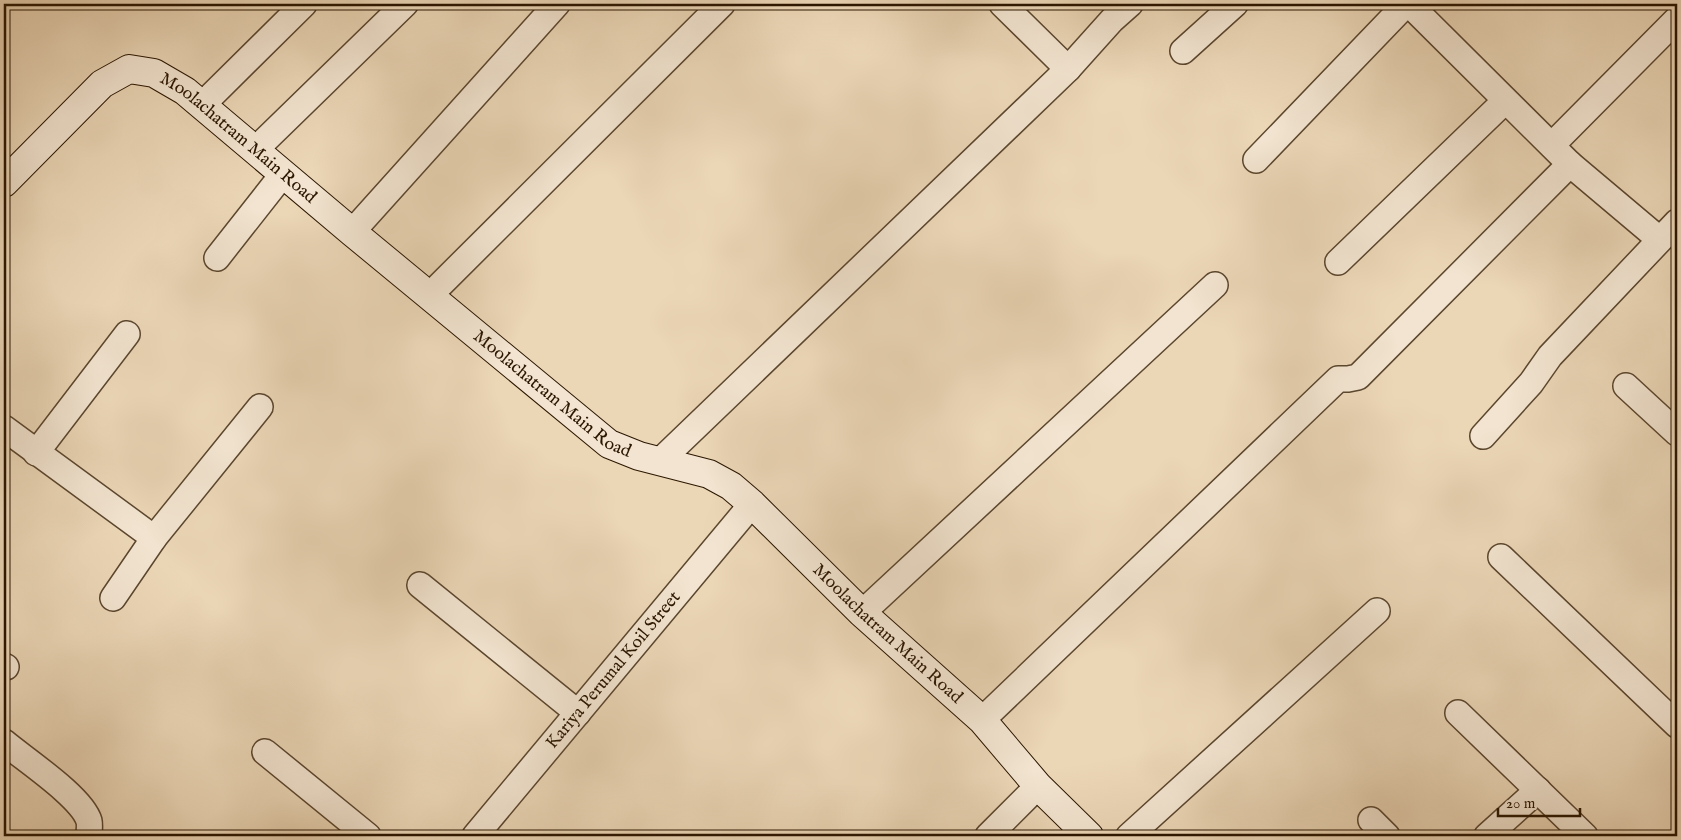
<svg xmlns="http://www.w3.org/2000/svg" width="1681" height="840" viewBox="0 0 1681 840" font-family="'IM FELL English',serif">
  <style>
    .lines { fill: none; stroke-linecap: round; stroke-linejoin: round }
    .street-casing { stroke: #5b462e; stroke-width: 28 }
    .secondary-casing { stroke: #2b1600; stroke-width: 30 }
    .street { stroke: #f2e4d0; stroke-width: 25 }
    .secondary { stroke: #f2e4d0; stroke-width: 28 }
    .labels { text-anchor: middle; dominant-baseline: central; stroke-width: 4; stroke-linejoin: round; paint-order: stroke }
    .street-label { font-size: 18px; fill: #2b1600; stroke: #f2e4d0 }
  </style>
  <rect width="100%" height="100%" fill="#ebd6b6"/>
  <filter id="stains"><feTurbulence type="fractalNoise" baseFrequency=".004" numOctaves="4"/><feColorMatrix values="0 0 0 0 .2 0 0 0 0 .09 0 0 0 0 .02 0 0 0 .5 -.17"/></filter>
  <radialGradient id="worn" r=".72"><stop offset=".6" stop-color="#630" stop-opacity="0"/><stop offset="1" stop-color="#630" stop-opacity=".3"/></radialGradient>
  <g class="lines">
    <defs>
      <g id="street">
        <path d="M1002,4L1068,69"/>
        <path d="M1409,4L1570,164L1659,239"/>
        <path d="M1183,51L1235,4"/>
        <path d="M202,105L304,4"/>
        <path d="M1552,145L1677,19"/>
        <path d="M255,150L405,4"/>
        <path d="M1256,160L1406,4"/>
        <path d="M352,232L557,4"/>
        <path d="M217,258L283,174"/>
        <path d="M1338,262L1505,101"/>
        <path d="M430,295L722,4"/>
        <path d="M1626,386L1677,433"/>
        <path d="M4,428L154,538"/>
        <path d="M1483,436L1531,383L1550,356L1677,222"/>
        <path d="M36,453L127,334"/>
        <path d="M660,461L1068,69L1112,20L1130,4"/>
        <path d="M1501,557L1677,725"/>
        <path d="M420,585L578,713"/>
        <path d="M113,598L154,538L260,407"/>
        <path d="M862,613L1215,285"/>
        <path d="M4,666L6,667"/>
        <path d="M1458,713L1585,836"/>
        <path d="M982,720L1338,379H1348L1358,377L1570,164"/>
        <path d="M4,742C24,759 82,797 89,821C90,825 89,832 89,836"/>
        <path d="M265,752L368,836"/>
        <path d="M1371,820L1387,836"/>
        <path id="s1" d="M475,836L752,504"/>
        <path d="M988,836L1038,786"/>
        <path d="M1129,836L1377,611"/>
        <path d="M1487,836L1538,790"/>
      </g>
      <g id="secondary">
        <path id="s2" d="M4,183L102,84L129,69L154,73L185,91L352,232L609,444L639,456L709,474L731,486L752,504L862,613L982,720L1038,786L1089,836"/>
      </g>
    </defs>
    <use href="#street" class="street-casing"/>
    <use href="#secondary" class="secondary-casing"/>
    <use href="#street" class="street"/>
    <use href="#secondary" class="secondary"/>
  </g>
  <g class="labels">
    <g class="street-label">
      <text stroke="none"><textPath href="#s2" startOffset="302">Moolachatram Main Road</textPath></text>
      <text stroke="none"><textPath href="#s2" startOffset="708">Moolachatram Main Road</textPath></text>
      <text stroke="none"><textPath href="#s2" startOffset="1128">Moolachatram Main Road</textPath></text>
      <text stroke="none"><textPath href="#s1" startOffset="216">Kariya Perumal Koil Street</textPath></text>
    </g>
  </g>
  <rect width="1681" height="840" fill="none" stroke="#ebd6b6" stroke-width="20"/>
  <rect x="5" y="5" width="1671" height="830" fill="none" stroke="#2b1600" stroke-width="2.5"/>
  <rect x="10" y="10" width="1661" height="820" fill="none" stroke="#2b1600"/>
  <path d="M1498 808v8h82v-8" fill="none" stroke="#2b1600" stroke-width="2.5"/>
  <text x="1506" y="808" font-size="15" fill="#2b1600" stroke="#f2e4d0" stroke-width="4" paint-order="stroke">20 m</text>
  <rect width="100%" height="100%" filter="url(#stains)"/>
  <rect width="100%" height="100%" fill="url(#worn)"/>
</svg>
